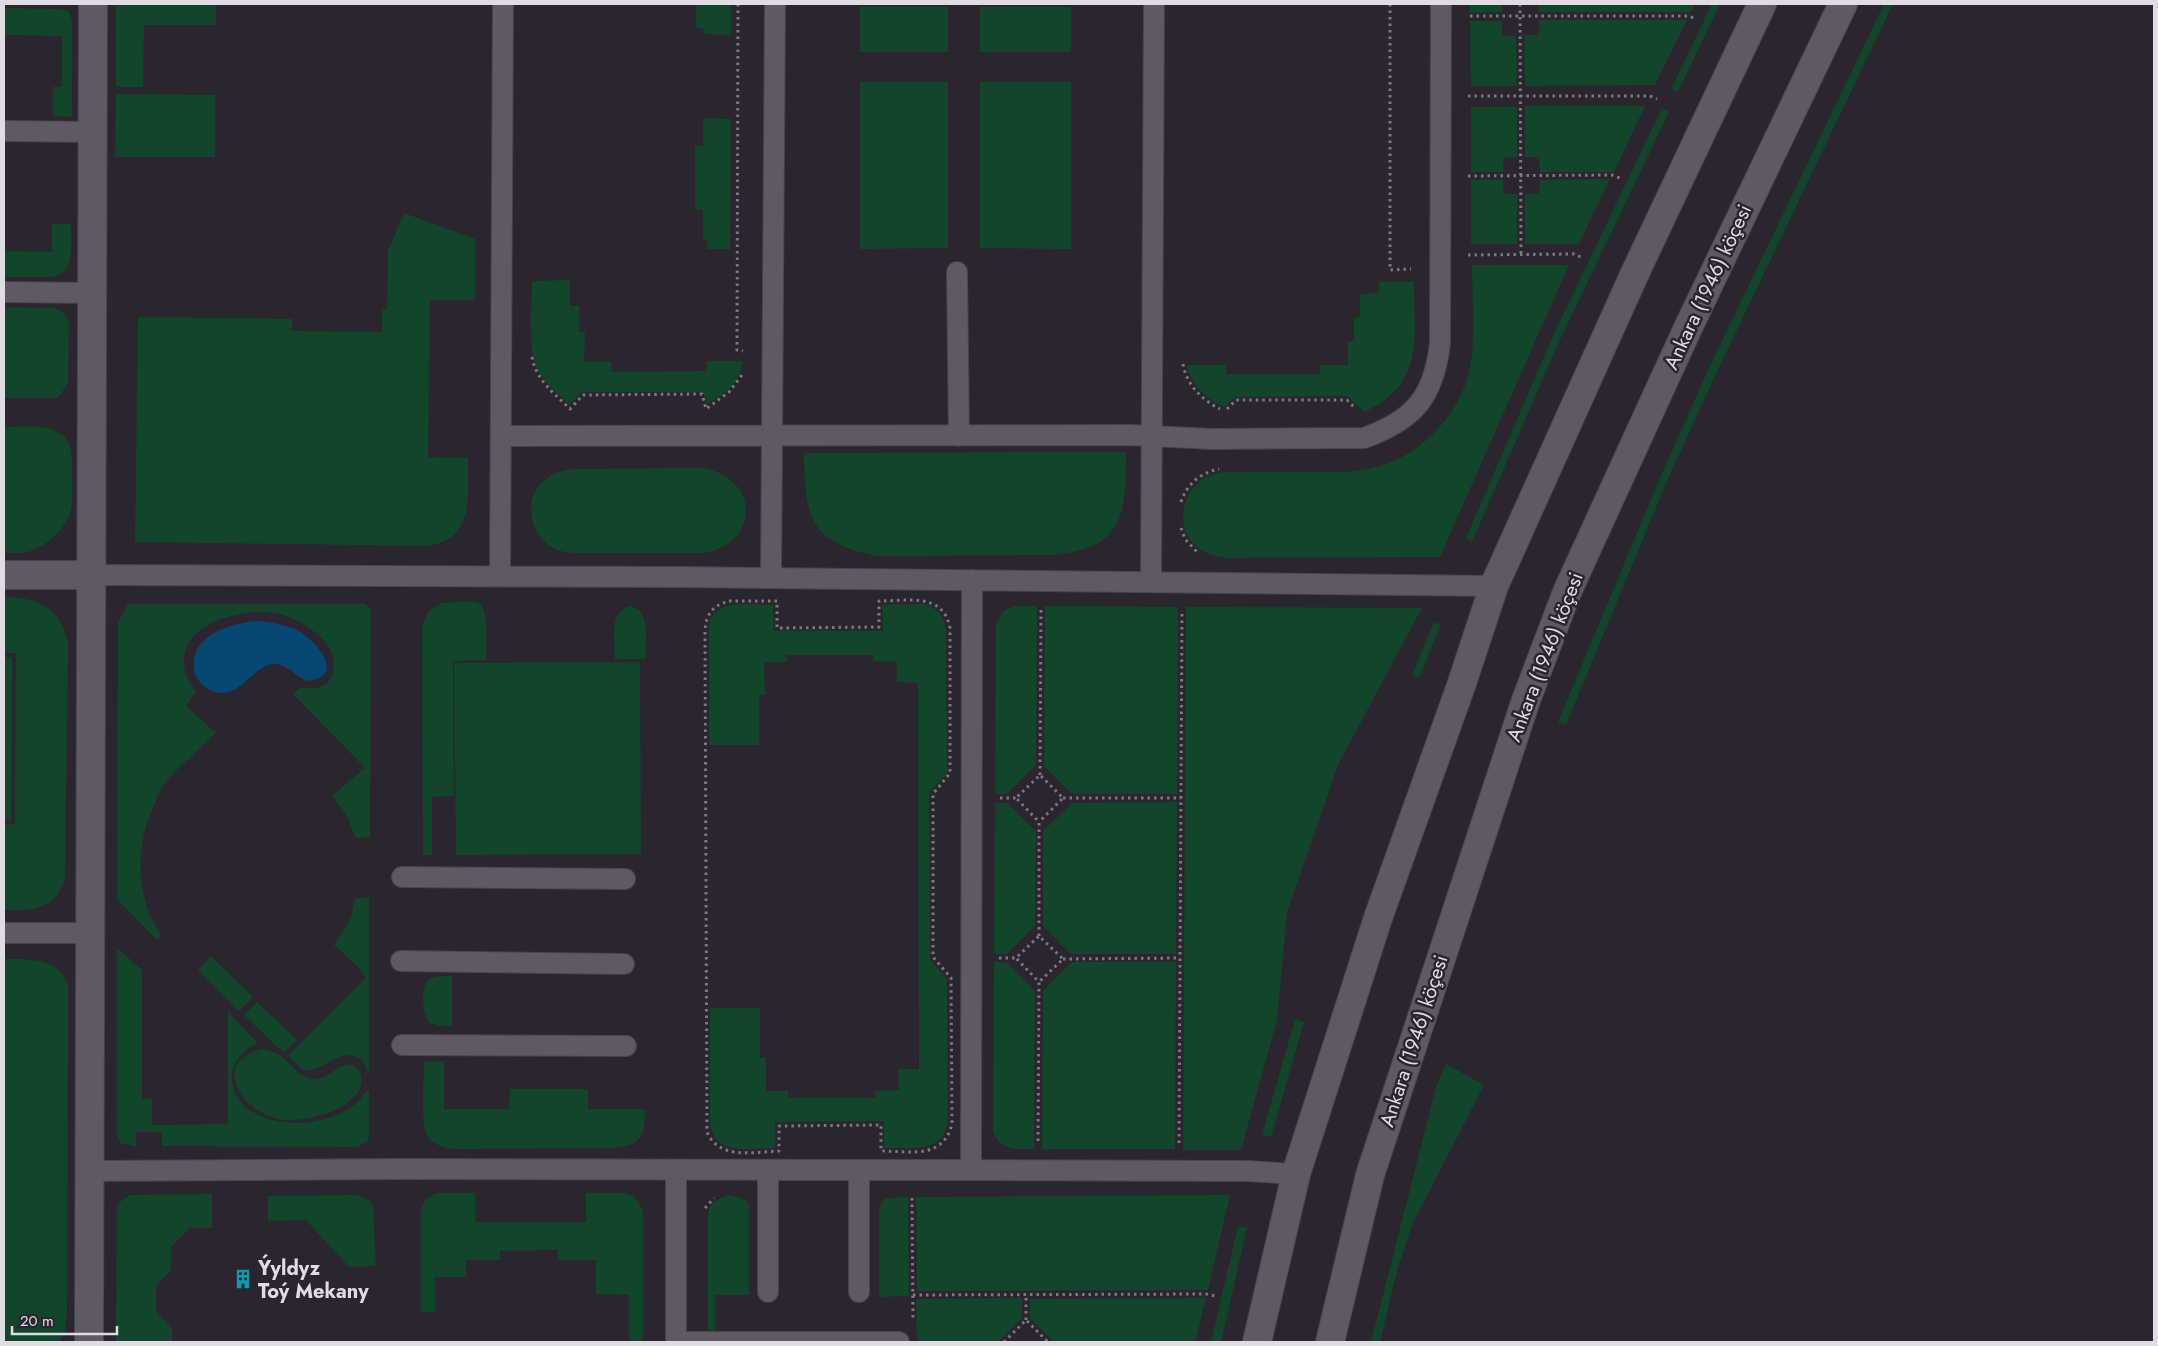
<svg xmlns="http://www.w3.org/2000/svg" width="2158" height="1346" viewBox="0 0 2158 1346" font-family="Jost,sans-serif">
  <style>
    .green { fill: #11462b }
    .water { fill: #054872 }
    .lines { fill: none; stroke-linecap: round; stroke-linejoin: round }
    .lane-casing { stroke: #48444c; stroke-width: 22 }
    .street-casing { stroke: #48444c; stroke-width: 30 }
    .secondary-casing { stroke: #48444c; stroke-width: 30 }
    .path { stroke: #7d7981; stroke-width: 3; stroke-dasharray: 2.5 4; stroke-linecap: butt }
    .lane { stroke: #5f5964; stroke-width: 20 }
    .street { stroke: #5f5964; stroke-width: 28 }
    .secondary { stroke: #5f5964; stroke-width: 28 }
    .labels { text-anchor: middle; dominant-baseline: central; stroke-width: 5; stroke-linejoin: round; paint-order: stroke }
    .street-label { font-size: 20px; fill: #e0dce3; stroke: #2a252f }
    .poi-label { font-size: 20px; font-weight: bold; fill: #e0dce3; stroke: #2a252f; text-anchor: start }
  </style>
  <rect width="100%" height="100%" fill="#2a252f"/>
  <path class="green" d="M116,4H216V25H144L143,87H116Z
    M696,4H731V35L704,34L703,29L696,28Z
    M1470,4H1502V12L1470,13Z
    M1539,4H1695L1691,12H1539Z
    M1712,4H1720L1678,92L1671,89Z
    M1884,4H1893L1715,376L1667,481L1566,725L1558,722L1660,478L1707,372Z
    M860,7H948V52H860Z
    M980,7H1071V52H980Z
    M4,8L61,9L69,12L72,20V117L53,116V87L62,86V36L4,35Z
    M1539,20H1687L1655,85L1525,86L1524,35H1539Z
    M1470,21H1502V35L1516,36L1517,86H1471Z
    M860,82H948V248L860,249Z
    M980,82H1071V249L980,248Z
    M116,94L215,95V157H115Z
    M1525,106H1645L1614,172H1540L1539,157H1525Z
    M1471,107H1517V157L1503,158V172H1471Z
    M1662,108L1669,112L1558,344L1472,542L1466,538L1551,340Z
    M703,118L731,119L730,249H707V240L703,239V210H695V146H703Z
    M1610,179L1579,244H1525V194L1539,193L1540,180Z
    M1471,180H1503V194H1517V244H1471Z
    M404,213L475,239V300H430L428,457L468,458C467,496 476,538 428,546L135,542L138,317L292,319V331L382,332V310L387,309L388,251Z
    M52,224H71C70,244 77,274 51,277H4V251L52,252Z
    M1472,265H1569L1440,557L1226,558C1216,556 1208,555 1200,549C1177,535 1179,501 1197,484C1204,476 1215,474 1225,472C1253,472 1281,472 1309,472C1332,472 1355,473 1377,467C1419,456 1457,417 1468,376C1477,341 1472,301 1472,265Z
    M570,280V306H579V332H585L584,362H611L612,372L707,371V361H742C742,382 724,394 707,404L703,392H581L570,405C560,395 548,386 540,374C526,352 532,306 532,281Z
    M1379,282H1414C1414,339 1425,384 1364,412L1348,396L1235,397L1224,407C1205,399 1192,384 1186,365H1226V374H1320V365H1348V341H1354V318L1360,317V294L1379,293Z
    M4,307L53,308C62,310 66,314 69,322L68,383L58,398H4Z
    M4,427C22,427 49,423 64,436C73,446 72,461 72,473C72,483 73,494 72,504C70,525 50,544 31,551C22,554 13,553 4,553Z
    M1126,452C1126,513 1125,548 1054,555L877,556C808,542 805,517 804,453Z
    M703,468C761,479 760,543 704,553H573C563,552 553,550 545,542C527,525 525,493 547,478C555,472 563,471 573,469Z
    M4,597C37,597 62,608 68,644L65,879C54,911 34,910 4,910V825L15,824L16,653H4Z
    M442,603C452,603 468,600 478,603C490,608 486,648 486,660L453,661L454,796L432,797V855H423L422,625L429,611Z
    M128,604H365L371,610L370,838L355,837L346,814L332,796L365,768L293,694L300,688C308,687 318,690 326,684C330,681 332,676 333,671C341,644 302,620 280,614C263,610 244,612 227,617C213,621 197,629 189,642C179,660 184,676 196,691L186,706L216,733C199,750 179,766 164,784C160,789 158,796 156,801C135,844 134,895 161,935L157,940L117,899L118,622Z
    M924,604C938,608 943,615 946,629L947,773L929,793L930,959L947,979L948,1123C941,1155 910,1147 884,1148V1121L775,1122V1148C749,1148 714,1157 710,1122V1008H760V1058H766V1091H788V1098H875V1091L899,1090L898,1069H919L918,683L897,682V662L874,661L873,655H786L787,662H764L765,695H759V745H709V622C719,598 751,605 773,605L774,631H883L882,605Z
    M630,606C652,611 645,641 645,659H615C615,640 608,612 630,606Z
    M1014,606H1037L1036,765L1007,794H995L996,624L1002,612Z
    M1045,606L1178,607L1177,794H1072L1044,766Z
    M1186,607L1422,608L1338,765L1287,913L1277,1020L1241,1150H1183Z
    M1434,622L1441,625L1419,678L1412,675Z
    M4,657H12L11,821H4Z
    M640,662L641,854L456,855L454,663Z
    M1177,802L1176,954H1071L1043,926V831L1072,803Z
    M995,803H1007L1036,831L1035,926L1007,954H994Z
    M355,898H369V1074C366,1071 366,1064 362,1061C345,1042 325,1072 304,1070L288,1056L366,978L356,965L334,945L351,918Z
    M117,948L142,970V1098L152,1099V1125L228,1124V1012L258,1043C244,1050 234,1058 232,1074C227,1132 338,1139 366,1091H369V1138L367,1142L357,1147L162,1146V1132H136V1147L120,1143L117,1135Z
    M211,956L253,997L239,1011L198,970Z
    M4,959C27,959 61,957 68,986L67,1316L65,1330L59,1342H4Z
    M994,962H1006L1035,991L1034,1149C1017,1149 998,1151 993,1130Z
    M1072,962H1176L1175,1149H1042L1043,991Z
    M441,976H452V1026H441L430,1023C422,1016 420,986 429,979C432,977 437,976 441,976Z
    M257,1002L297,1040L285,1052L276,1046L244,1015Z
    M1295,1019L1304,1022L1271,1137L1262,1135Z
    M262,1049C288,1053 288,1068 306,1077C327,1087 336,1061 351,1065C357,1067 360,1070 361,1076C366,1099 332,1113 314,1117C305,1119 294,1121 284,1120C243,1115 208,1063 262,1049Z
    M444,1061V1109H509L510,1089H588V1109H645C645,1135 643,1144 616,1148L452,1149C443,1147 434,1145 428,1137C420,1126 424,1077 424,1062Z
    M1446,1064L1484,1085L1412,1225L1397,1271L1380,1342H1371L1436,1087Z
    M436,1193H475V1222H586V1193H624L634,1196L643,1210V1342H629V1295L596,1294V1260H558V1250L500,1251V1260H466V1277H435V1313L421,1312V1210L424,1201Z
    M212,1194V1228H190L171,1247V1270L156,1286V1312L172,1328V1342H116L117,1204L130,1195Z
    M357,1195L369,1200L373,1206L376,1266L349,1267L306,1220L268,1221V1196Z
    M730,1195L744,1199L749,1204V1295H715V1333H712L708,1329V1213C710,1202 719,1198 730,1195Z
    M1230,1195L1208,1290L917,1291L916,1197Z
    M908,1197L909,1296L879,1297V1206L886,1198Z
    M1238,1226L1247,1228L1221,1342H1211Z
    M1022,1298V1318L998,1342H917L916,1299Z
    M1206,1298L1195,1342H1054L1030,1318V1299Z"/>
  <path class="water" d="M256,621C270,622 285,624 298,631C317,641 347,677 307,681C298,677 290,668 281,665C254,656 242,705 210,690C202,686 195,678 194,669C190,635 229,624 256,621Z"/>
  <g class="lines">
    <defs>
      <path id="lane" d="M4,131L93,132
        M957,272L959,436
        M4,292L93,293
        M501,436L1130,435L1213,439L1364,438C1414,420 1434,397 1440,343L1441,4
        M92,575L679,577L1494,586
        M500,576L503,4
        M771,578L775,4
        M1151,582L1154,4
        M402,877L625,879
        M4,933H91
        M401,961L624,964
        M402,1045L626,1046
        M971,1170L972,580
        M89,1171L401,1169L971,1170L1247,1171L1296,1174
        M768,1292V1170
        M859,1292V1170
        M676,1342H899
        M676,1342V1170"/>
      <path id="street" d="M4,575H92
        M89,1342L93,4"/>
      <path id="secondary" d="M1257,1342L1296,1174L1378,918L1462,683L1494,586L1635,273L1762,4
        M1330,1342L1370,1175L1526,700L1567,592L1687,330L1843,4"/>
    </defs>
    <use href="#lane" class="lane-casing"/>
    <use href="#street" class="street-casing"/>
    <use href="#secondary" class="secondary-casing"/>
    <path class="path" d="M738,4L737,350L743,351
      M1390,4V270L1411,269
      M1520,4L1521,255
      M1470,16H1689L1696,19
      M1468,96H1650L1657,99
      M1468,176L1612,175L1620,178
      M1468,255L1574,254L1581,257
      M532,357C536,380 554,393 570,409L583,395L702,394L706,409L729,392L742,375
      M1183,364C1186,384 1202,400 1220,409
      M1227,409L1236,400H1347L1356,409
      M1181,502C1187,484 1200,473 1219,469
      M1181,528L1185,539L1198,553
      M729,601H777V628L879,627V601C908,601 943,592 950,628V773L933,794V957L951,978L952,1124C943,1160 910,1151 881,1151V1125L779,1126V1151C753,1152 719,1160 707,1132L705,631C706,614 712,606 729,601Z
      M1040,775L1041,609
      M1000,798H1016
      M1063,798H1181
      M1039,936V822L1016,798L1040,775L1063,798L1039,822
      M999,958H1016
      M1063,959L1180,958
      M1038,1141L1039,982L1016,958L1039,936L1063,959L1039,982
      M1179,1143L1182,610
      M912,1198L913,1319
      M705,1208L714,1198
      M913,1295L1206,1294L1216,1296
      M1026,1320V1295
      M1004,1342L1026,1320L1048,1342"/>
    <use href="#lane" class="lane"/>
    <use href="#street" class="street"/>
    <use href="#secondary" class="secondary"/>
  </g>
  <defs>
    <symbol id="building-bare" viewBox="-9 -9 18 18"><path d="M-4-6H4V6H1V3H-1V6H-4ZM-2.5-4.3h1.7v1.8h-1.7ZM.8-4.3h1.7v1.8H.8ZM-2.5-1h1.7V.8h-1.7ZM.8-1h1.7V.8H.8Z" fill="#0f9aa8" stroke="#2a252f" stroke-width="2.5" paint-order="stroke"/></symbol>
  </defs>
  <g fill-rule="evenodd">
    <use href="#building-bare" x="229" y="1265" width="28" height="28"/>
  </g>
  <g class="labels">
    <g class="street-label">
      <text transform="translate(1708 287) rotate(-65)">Ankara (1946) köçesi</text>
      <text transform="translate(1545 657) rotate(-69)">Ankara (1946) köçesi</text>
      <text transform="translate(1414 1041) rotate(-72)">Ankara (1946) köçesi</text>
    </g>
    <g class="poi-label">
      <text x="258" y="1268">Ýyldyz<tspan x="258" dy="23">Toý Mekany</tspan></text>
    </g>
  </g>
  <rect width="2158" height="1346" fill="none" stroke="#e0dce3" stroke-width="10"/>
  <path d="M12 1326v8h105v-8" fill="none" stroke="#e0dce3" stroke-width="2.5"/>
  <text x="20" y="1326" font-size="15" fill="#e0dce3" stroke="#2a252f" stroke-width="4" paint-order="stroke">20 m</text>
</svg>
